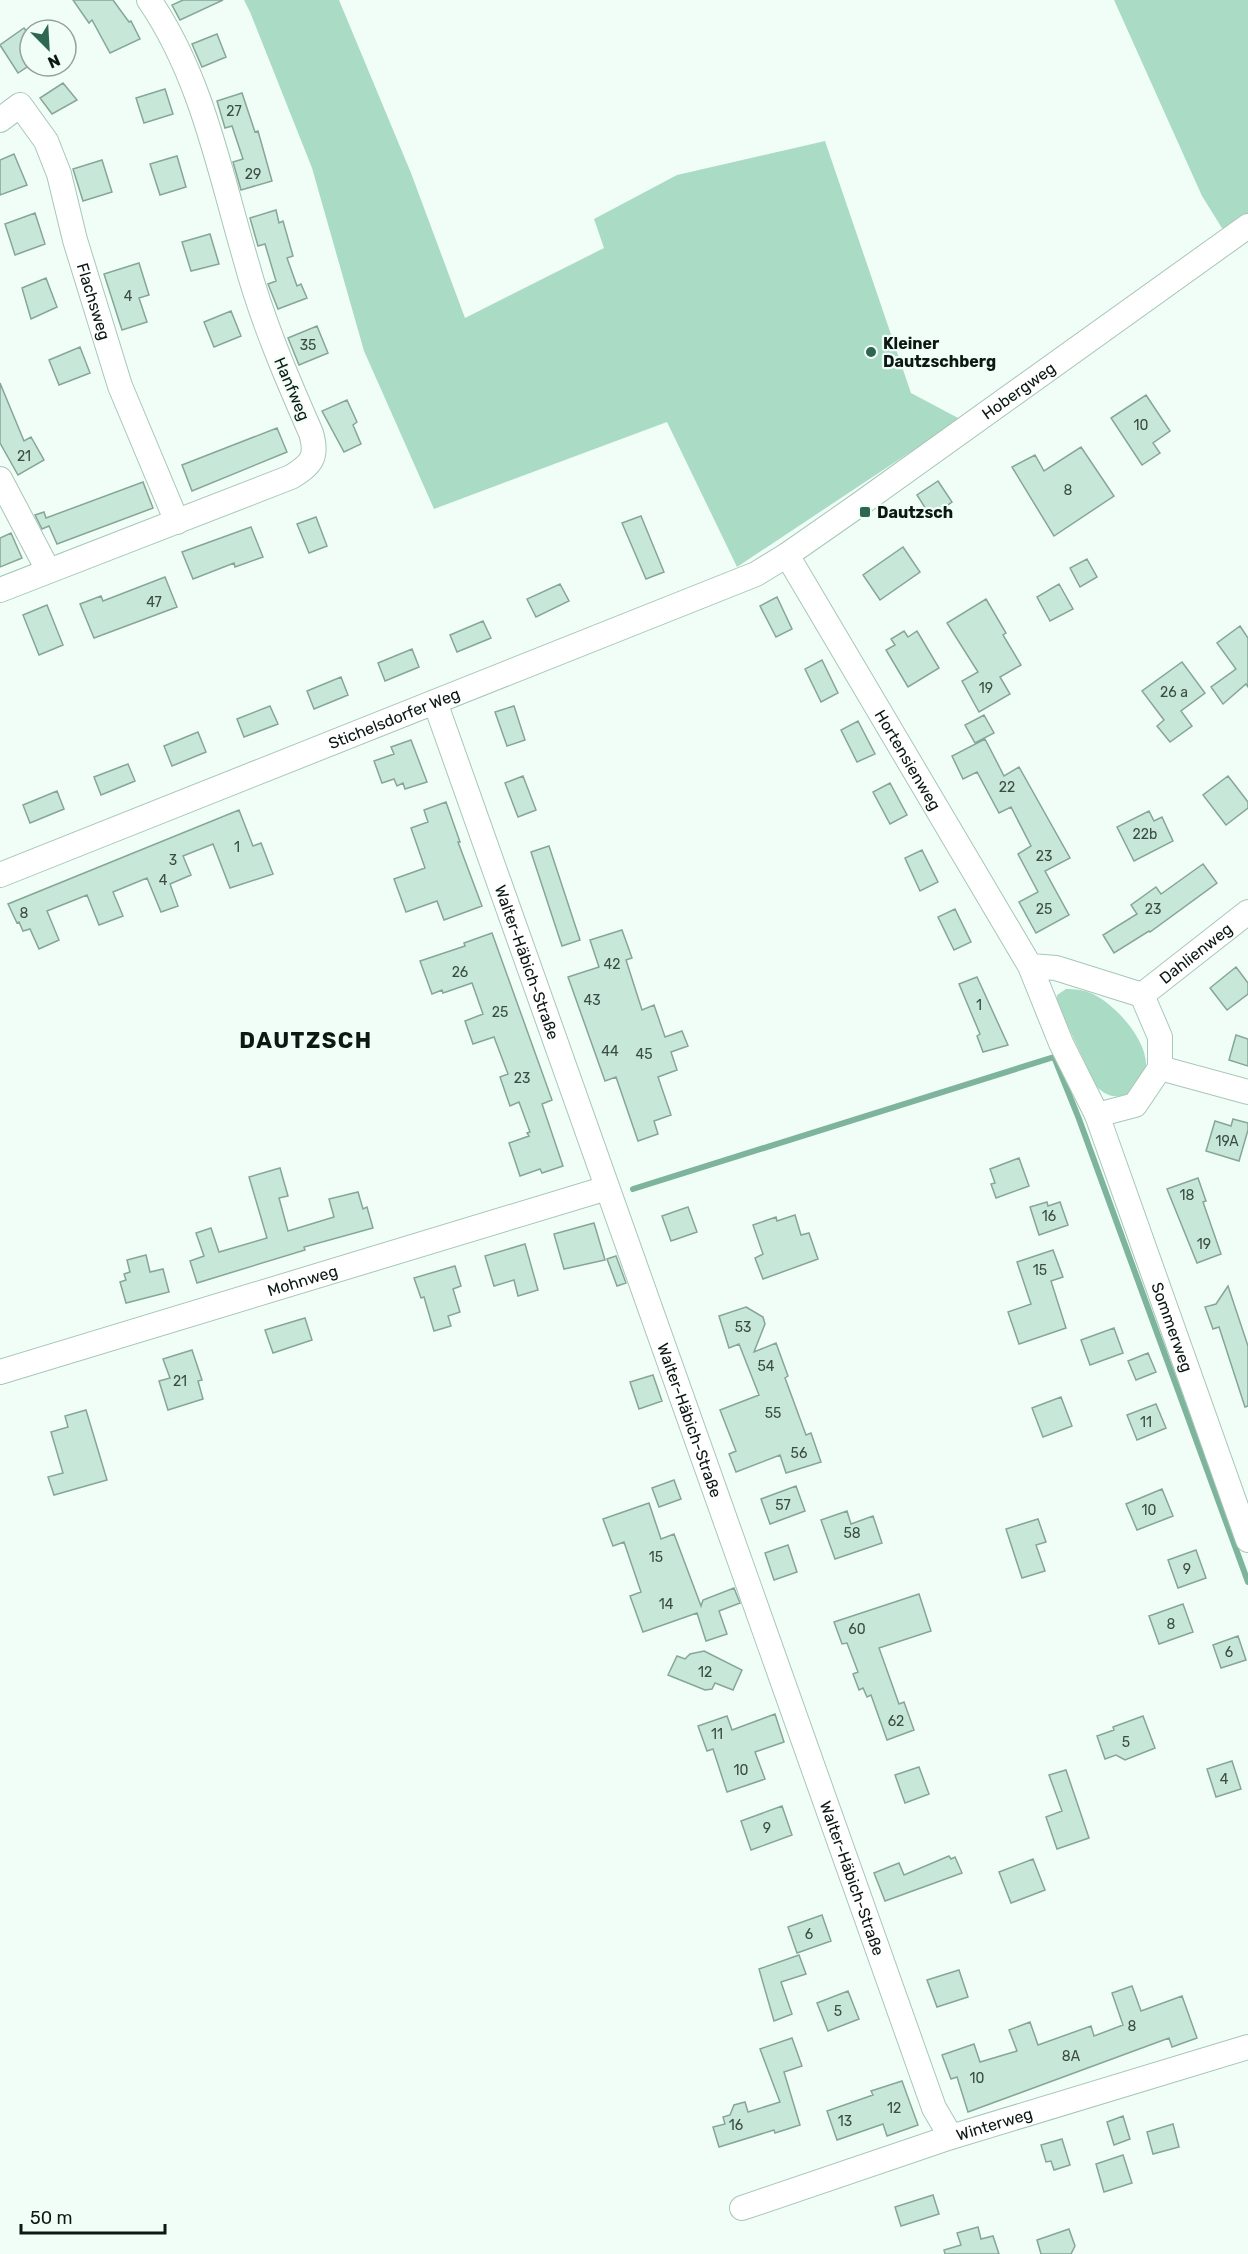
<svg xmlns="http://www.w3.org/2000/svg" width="1248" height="2254" viewBox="0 0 1248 2254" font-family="Rubik,sans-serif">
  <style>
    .green { fill: #aadcc5 }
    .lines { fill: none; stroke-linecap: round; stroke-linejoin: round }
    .stream { stroke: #7eb49c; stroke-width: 6 }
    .building { fill: #c7e8d8; stroke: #86a697; stroke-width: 1.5 }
    .minor-casing { stroke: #a7c7b8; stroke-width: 26 }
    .minor { stroke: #fff; stroke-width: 24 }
    .poi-dot { fill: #2d6750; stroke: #f1fef8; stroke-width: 2 }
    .labels { text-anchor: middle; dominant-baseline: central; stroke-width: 4.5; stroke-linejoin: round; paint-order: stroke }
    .number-label { font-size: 14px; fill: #3b4c44 }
    .street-label { font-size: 16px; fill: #0c1813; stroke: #f1fef8 }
    .poi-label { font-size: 16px; font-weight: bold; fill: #0c1813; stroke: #f1fef8; text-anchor: start }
    .district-label { font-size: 22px; font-weight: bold; letter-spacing: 1.5px; fill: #0c1813; stroke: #f1fef8 }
  </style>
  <rect width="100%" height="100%" fill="#f1fef8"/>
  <path class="green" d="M244,0H339L411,173L465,318L604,248L594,219L677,175L825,141L911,393L960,419L737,567L667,422L434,509L364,351L312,168L250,12Z
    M1114,0H1248V216L1225,233L1202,196Z
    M1066,989C1075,989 1085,990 1093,994C1116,1005 1148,1041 1146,1067C1145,1076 1135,1087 1130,1095C1115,1098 1107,1097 1096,1086L1056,1001L1057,995Z"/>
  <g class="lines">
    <path class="stream" d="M633,1189L1054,1057L1079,1119L1248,1582"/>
  </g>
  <path class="building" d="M73,0H113L129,22L131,21L140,39L110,53L92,20L89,23Z
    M183,0H223L180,20L172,5Z
    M24,28L30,36V65L18,73L0,45Z
    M217,34L226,57L202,67L192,44Z
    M63,83L77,100L52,114L40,98Z
    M165,89L173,114L144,123L136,98Z
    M242,93L255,132L258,131L272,181L241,190L233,162L243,159L232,126L225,128L217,101Z
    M14,154L27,185L0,195V160Z
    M177,156L186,187L160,195L150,164Z
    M102,160L112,192L83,201L73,169Z
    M276,210L279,223L283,221L293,256L287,258L297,286L301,284L307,298L278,309L268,284L276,281L265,244L258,246L250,218Z
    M35,213L45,244L15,255L5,224Z
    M210,234L219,264L191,271L182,242Z
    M139,263L149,295L139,298L147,322L122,330L104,274Z
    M46,278L57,307L31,319L22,288Z
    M231,311L241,336L214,347L204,322Z
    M317,326L328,353L299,365L288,338Z
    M80,347L90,373L59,385L49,360Z
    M0,383L24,441L31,437L44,460L18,475L0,443Z
    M1146,395L1170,431L1153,443L1160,453L1142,465L1111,418Z
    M347,400L357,422L353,425L361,444L344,452L322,411Z
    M277,428L287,452L192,491L182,465Z
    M1081,447L1114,496L1054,536L1012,467L1035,455L1044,471Z
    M938,481L952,502L931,517L917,495Z
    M143,482L153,508L57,544L49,526L42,529L35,515L44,512L46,518Z
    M641,516L664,572L646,579L622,523Z
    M316,517L327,546L309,553L297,524Z
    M251,527L263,557L235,567L234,563L193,579L182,552Z
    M11,533L22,558L0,567V538Z
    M903,547L920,572L880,600L863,575Z
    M1087,559L1097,577L1080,587L1070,568Z
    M165,577L177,607L94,638L80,604L101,596L103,601Z
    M560,584L569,601L536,617L527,599Z
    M1059,584L1073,609L1050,621L1037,597Z
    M777,597L792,629L776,637L760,606Z
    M986,599L1006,633L1003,635L1021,665L1000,677L1010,694L979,712L962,681L978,672L947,623Z
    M47,605L63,645L39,655L23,615Z
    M483,621L491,638L457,652L450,635Z
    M1240,626L1248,638V687L1246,684L1223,704L1211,687L1236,669L1217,643Z
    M904,631L908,637L917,631L939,668L908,687L886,650L895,645L891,639Z
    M412,649L419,667L385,681L378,663Z
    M822,660L838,693L821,702L805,669Z
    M1182,662L1205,693L1181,711L1192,726L1170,742L1157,726L1164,720L1142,691Z
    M341,677L348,695L314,709L307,691Z
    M270,706L278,724L244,737L237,719Z
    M514,706L525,740L507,746L495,712Z
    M984,715L994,733L975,743L965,725Z
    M858,721L875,754L857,762L841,730Z
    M198,732L206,752L172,766L164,746Z
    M985,739L1004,776L1019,767L1070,858L1045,871L1069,915L1036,933L1019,902L1038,892L1018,854L1031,846L1011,807L999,813L977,772L963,779L952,756Z
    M411,740L427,782L405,789L403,783L397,786L394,779L382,783L374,761L394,754L391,747Z
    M128,764L135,781L101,795L94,777Z
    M523,776L536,810L518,817L505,783Z
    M1228,776L1248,802V808L1226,825L1203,795Z
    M890,783L907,815L890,824L873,792Z
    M57,791L64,809L30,823L23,805Z
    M446,802L460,842H458L482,906L444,920L437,901L406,912L394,879L425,868L411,828L428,822L424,810Z
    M239,810L253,846L261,843L273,874L230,888L213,844L183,856L191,875L170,884L178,906L161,912L147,878L113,892L123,916L99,925L87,895L47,911L59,940L39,949L30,929L23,931L19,922L17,923L8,904Z
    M1149,811L1154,821L1162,817L1173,841L1134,861L1117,827Z
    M549,846L580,940L562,946L531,852Z
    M922,850L938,882L920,891L905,858Z
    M1203,864L1217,883L1150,932L1149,931L1114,953L1103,935L1137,914L1131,905L1156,887L1161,894Z
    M955,909L971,942L954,950L938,917Z
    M622,930L632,958L626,960L642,1010L654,1005L665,1037L682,1031L688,1046L671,1052L677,1070L658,1077L671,1115L654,1121L658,1134L638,1141L616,1077L605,1081L568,977L599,967L590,940Z
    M492,933L552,1100L542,1104L563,1166L542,1173L540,1169L520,1176L509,1143L529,1136L527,1133L530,1132L519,1102L510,1106L500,1077L508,1074L494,1037L473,1044L465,1021L483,1014L472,983L443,993L442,990L432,994L420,961L465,946L464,943Z
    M1236,967L1248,983V994L1227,1010L1210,988Z
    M977,977L1008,1045L983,1052L977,1036L980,1034L959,984Z
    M1236,1035L1248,1039V1066L1229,1060Z
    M1233,1119L1248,1123V1130L1239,1161L1206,1151L1215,1121L1231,1126Z
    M1019,1158L1029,1186L996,1198L991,1184L995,1183L990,1169Z
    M280,1168L288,1196L279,1198L288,1231L334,1217L329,1199L358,1192L363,1209L367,1207L373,1228L304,1247L305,1250L197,1283L190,1261L204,1256L196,1233L211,1228L219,1252L267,1238L249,1177Z
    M1198,1178L1206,1201L1203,1202L1221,1254L1197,1263L1167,1189Z
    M1047,1202L1048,1206L1060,1202L1068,1225L1039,1235L1030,1207Z
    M688,1207L697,1232L671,1241L662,1216Z
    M795,1215L801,1235L809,1233L818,1259L763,1279L755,1258L763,1254L753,1225L776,1217L777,1221Z
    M594,1223L605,1260L564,1269L554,1234Z
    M525,1244L538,1290L518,1296L514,1280L494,1286L485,1256Z
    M1053,1250L1063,1277L1051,1281L1066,1328L1019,1344L1008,1312L1031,1304L1017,1262Z
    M146,1255L150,1272L163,1269L169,1292L126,1303L120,1282L126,1280L124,1274L130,1272L127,1260Z
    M616,1256L626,1283L617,1286L607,1259Z
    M455,1266L461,1286L453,1289L460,1312L448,1316L451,1326L434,1331L424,1297L421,1298L414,1278Z
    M1228,1286L1248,1346V1406L1245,1407L1219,1327L1213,1329L1205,1307L1216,1304Z
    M746,1307L763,1317L765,1324L754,1352L776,1343L788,1376L785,1378L806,1435L811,1433L821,1462L786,1473L780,1455L736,1472L729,1454L736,1451L720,1410L759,1395L739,1344L729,1348L719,1316Z
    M305,1318L312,1340L273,1353L265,1330Z
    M1114,1328L1123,1353L1090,1365L1081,1340Z
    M192,1350L202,1380L198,1381L203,1399L168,1410L159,1381L170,1378L163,1359Z
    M1148,1353L1156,1372L1136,1380L1128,1361Z
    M653,1375L662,1401L639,1409L630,1382Z
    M1061,1397L1072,1426L1043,1437L1032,1408Z
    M1156,1404L1166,1428L1137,1440L1127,1415Z
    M86,1410L107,1480L54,1495L48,1477L63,1473L51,1432L68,1427L65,1416Z
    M674,1480L681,1499L659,1507L652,1488Z
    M796,1486L805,1511L770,1524L761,1499Z
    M1162,1489L1173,1516L1137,1530L1126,1504Z
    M649,1503L661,1539L674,1534L701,1606L703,1600L734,1588L740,1603L719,1611L727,1634L706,1641L697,1613L643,1632L630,1596L641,1592L624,1542L613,1546L603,1519Z
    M847,1511L851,1524L873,1516L882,1543L835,1559L821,1520Z
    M1038,1519L1046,1542L1036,1545L1045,1571L1022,1578L1006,1529Z
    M788,1545L797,1572L774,1580L765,1553Z
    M1196,1550L1206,1578L1178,1588L1168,1560Z
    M919,1594L931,1631L879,1648L899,1704L904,1702L914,1730L887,1740L871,1695L867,1697L863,1688L859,1690L853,1674L858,1672L847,1643L842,1644L834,1622Z
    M1183,1604L1193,1632L1159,1644L1149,1616Z
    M1238,1636L1246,1660L1221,1668L1213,1645Z
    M704,1651L742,1670L733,1690L715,1683L712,1689L705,1690L668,1675L677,1656L685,1659L690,1654Z
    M775,1714L784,1742L755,1752L765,1779L727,1792L713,1749L707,1751L698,1726L727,1716L732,1730Z
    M1143,1716L1155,1748L1125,1760L1116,1755L1105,1759L1097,1736L1114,1730L1113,1727Z
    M1232,1761L1241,1789L1216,1797L1207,1769Z
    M919,1767L929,1794L905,1803L895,1775Z
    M1066,1770L1089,1838L1057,1849L1046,1817L1062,1811L1049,1775Z
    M782,1806L792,1835L751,1850L741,1821Z
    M949,1856L951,1859L955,1857L962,1873L885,1901L874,1873L899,1863L904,1875Z
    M1033,1859L1045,1890L1011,1903L999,1872Z
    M822,1915L831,1941L797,1953L788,1927Z
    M799,1955L806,1974L781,1982L792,2014L774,2021L759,1969Z
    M959,1970L968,1997L937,2007L927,1980Z
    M1132,1986L1141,2011L1182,1996L1197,2038L1172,2047L1169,2038L968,2112L957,2077L951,2079L942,2055L974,2044L980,2062L1017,2051L1009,2030L1030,2022L1038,2045L1091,2026L1094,2036L1123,2025L1112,1993Z
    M848,1991L859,2019L828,2031L817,2003Z
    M792,2038L802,2066L784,2072L800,2125L775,2133L774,2130L719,2147L713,2127L725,2124L723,2117L730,2115L734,2105L745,2102L748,2112L780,2102L760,2049Z
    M902,2081L918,2125L887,2136L883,2124L837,2140L827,2111L873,2095L871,2091Z
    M1123,2116L1130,2139L1114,2145L1107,2122Z
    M1173,2124L1179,2147L1153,2154L1147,2132Z
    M1062,2139L1070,2165L1054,2170L1051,2161L1046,2162L1041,2145Z
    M1123,2155L1132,2183L1104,2192L1096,2164Z
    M933,2195L939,2214L901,2226L895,2207Z
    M978,2227L981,2239L993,2236L999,2254H945L944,2250L961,2245L957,2233Z
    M1069,2229L1075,2246L1071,2254H1041L1037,2240Z"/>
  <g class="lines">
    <defs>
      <g id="minor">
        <path id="s1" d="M0,120L20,105L46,141L59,174L75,240L120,386L177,522"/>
        <path d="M0,479L48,570"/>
        <path id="s2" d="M787,555L1030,966L1061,1043L1097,1115L1135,1105L1160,1068V1037L1142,995L1056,968L1030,966"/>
        <path d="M0,590L291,477C312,464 318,457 311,433C286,376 262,320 246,261C220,173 202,77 149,0"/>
        <path id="s3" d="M435,702L934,2108L951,2137"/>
        <path id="s4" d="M0,875L756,574L787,555L860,504L1248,226"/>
        <path id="s5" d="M1142,995L1248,912"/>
        <path d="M1160,1068L1248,1092"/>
        <path id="s6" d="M1097,1115L1248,1540"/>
        <path id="s7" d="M0,1372L607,1188"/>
        <path id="s8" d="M742,2208L951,2137L1248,2047"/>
      </g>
    </defs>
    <use href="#minor" class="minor-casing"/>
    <use href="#minor" class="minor"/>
  </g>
  <g class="poi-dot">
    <circle cx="871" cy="352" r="6"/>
    <rect x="859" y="506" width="12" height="12" rx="3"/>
  </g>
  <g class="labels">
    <g class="number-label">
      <text x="234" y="111">27</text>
      <text x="253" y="174">29</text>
      <text x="128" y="296">4</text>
      <text x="308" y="345">35</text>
      <text x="1141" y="425">10</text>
      <text x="24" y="456">21</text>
      <text x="1068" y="490">8</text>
      <text x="154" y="602">47</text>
      <text x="986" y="688">19</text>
      <text x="1174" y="692">26 a</text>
      <text x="1007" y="787">22</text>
      <text x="1145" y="834">22b</text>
      <text x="237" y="847">1</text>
      <text x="1044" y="856">23</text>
      <text x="173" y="860">3</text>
      <text x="163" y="880">4</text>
      <text x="1044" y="909">25</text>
      <text x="1153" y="909">23</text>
      <text x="24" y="913">8</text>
      <text x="612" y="964">42</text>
      <text x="460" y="972">26</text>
      <text x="592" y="1000">43</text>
      <text x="979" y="1005">1</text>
      <text x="500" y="1012">25</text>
      <text x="610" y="1051">44</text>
      <text x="644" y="1054">45</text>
      <text x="522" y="1078">23</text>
      <text x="1227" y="1141">19A</text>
      <text x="1187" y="1195">18</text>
      <text x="1049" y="1216">16</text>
      <text x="1204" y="1244">19</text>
      <text x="1040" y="1270">15</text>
      <text x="743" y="1327">53</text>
      <text x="766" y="1366">54</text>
      <text x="180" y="1381">21</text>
      <text x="773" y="1413">55</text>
      <text x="1146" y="1422">11</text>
      <text x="799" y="1453">56</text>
      <text x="783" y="1505">57</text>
      <text x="1149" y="1510">10</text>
      <text x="852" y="1533">58</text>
      <text x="656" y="1557">15</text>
      <text x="1187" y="1569">9</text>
      <text x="666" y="1604">14</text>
      <text x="1171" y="1624">8</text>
      <text x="857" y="1629">60</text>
      <text x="1229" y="1652">6</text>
      <text x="705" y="1672">12</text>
      <text x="896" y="1721">62</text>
      <text x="717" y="1734">11</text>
      <text x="1126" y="1742">5</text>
      <text x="741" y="1770">10</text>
      <text x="1224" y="1779">4</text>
      <text x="767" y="1828">9</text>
      <text x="809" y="1934">6</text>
      <text x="838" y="2011">5</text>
      <text x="1132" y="2026">8</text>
      <text x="1071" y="2056">8A</text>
      <text x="977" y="2078">10</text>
      <text x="894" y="2108">12</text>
      <text x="845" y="2121">13</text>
      <text x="736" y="2125">16</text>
    </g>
    <g class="street-label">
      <text stroke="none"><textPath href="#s1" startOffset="237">Flachsweg</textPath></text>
      <text transform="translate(292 389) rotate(67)">Hanfweg</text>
      <text stroke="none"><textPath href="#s4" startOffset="1134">Hobergweg</textPath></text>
      <text stroke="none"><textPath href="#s4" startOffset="424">Stichelsdorfer Weg</textPath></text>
      <text stroke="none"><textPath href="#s2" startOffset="238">Hortensienweg</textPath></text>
      <text stroke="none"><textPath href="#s5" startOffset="68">Dahlienweg</textPath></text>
      <text stroke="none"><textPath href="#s3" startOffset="276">Walter-Häbich-Straße</textPath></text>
      <text stroke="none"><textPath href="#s7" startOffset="316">Mohnweg</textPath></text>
      <text stroke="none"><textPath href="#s6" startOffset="225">Sommerweg</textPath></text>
      <text stroke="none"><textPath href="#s3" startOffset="762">Walter-Häbich-Straße</textPath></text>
      <text stroke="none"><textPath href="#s3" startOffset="1248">Walter-Häbich-Straße</textPath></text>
      <text stroke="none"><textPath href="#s8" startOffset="266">Winterweg</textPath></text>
    </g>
    <g class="poi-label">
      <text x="883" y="343">Kleiner<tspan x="883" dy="18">Dautzschberg</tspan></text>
      <text x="877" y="512">Dautzsch</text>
    </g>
    <g class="district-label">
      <text x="306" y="1040">DAUTZSCH</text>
    </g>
  </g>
  <g transform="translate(48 48) rotate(156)"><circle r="28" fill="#f1fef8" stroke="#95a29c" stroke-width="1.5"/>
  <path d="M0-4.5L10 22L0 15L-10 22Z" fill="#2d6750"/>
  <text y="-9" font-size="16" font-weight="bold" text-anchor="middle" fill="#0c1813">N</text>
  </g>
  <path d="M21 2224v9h144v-9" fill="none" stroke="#0c1813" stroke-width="3"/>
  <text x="30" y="2224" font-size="18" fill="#0c1813" stroke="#f1fef8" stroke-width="4.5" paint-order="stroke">50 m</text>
</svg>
